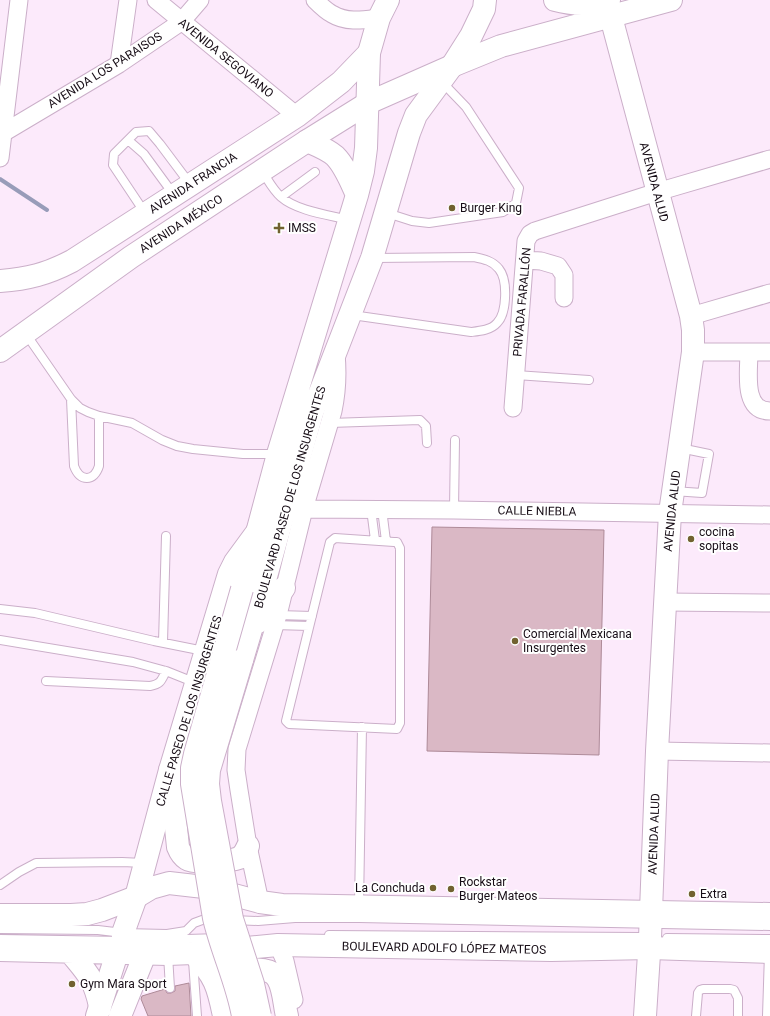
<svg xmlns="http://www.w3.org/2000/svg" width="770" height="1016" viewBox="0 0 770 1016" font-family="Roboto,sans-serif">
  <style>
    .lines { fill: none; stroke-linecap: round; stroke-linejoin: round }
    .stream { stroke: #989cb9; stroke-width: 4 }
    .building { fill: #dab8c5; stroke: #ae8a98 }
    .lane-casing { stroke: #cbafc9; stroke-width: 10 }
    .street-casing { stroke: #cbafc9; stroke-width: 19 }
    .secondary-casing { stroke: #cbafc9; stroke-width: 24 }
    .primary-casing { stroke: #cbafc9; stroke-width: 24 }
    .lane { stroke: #fff; stroke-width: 8 }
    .street { stroke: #fff; stroke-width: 17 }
    .secondary { stroke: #fff; stroke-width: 22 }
    .primary { stroke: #fff; stroke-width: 22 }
    .primary-bridge-casing { stroke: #cbafc9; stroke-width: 24; stroke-linecap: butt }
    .primary-bridge { stroke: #fff; stroke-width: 22 }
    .poi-dot { fill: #716230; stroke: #fff; stroke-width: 1.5 }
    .labels { text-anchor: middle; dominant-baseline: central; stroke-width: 4; stroke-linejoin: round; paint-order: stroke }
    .street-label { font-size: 12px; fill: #170d16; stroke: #fff }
    .poi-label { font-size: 12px; fill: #170d16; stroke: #fff; text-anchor: start }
  </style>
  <rect width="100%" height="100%" fill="#fceafb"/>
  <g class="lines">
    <path class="stream" d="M0,179L47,210"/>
  </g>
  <path class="building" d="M432,527L604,530L599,755L427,751Z
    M189,983L191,1016H148L141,999L142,996L165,989L167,993H171L175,991V986Z"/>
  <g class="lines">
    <defs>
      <path id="lane" d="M128,140L136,132L149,131L160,144L190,184
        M262,171C268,180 273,190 281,197C297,211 329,215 349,220
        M281,197L315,172
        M145,213L113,165L114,154L128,140L144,154L174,195
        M387,213L412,221L429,223L503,212L516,203L519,188L466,107L441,81
        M352,315L471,332C480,331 491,330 497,323C507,313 508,280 499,269C493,261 484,259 474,257L374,258
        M26,334L71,399L80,408L88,412L99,416L132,423L162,440L177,446L193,449L243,454H276
        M516,375L589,380
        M71,399L74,466C80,482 94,482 99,466V416
        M330,423L420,420L426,426L427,443
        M673,491L702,493L709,454L680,448
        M371,509L375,540
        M382,509L386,541
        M454,510L455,440
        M335,538L394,542H397L400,548V723L397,729L289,724L286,721L330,542Z
        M0,609L35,613L154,641L204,651
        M278,615L312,616
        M274,625L309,626
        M0,640L133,662L166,671L196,683
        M163,642L166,536
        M46,681L150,686C161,684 161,681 166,671
        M0,885L19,872L36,863L122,862L144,863
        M359,906L362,727
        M233,920L258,921L295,918H359L770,926
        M0,929L98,930L123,933L167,934L186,931L194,923L205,919H213
        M329,935L643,937
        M667,938L770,939
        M0,939L123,941L219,938
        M168,955L170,988
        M193,961L197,1016
        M696,1016L698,993L700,990L703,989H730L734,990L738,998V1016
        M767,1016L769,953"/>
      <path id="street" d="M156,0L297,116
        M315,0C320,5 326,11 332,14C347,23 363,20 379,18
        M119,64L128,0
        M0,131L3,133L119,64L181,22L200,0
        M0,158L19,0
        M525,260L541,261L558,266L564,275V298
        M691,316L770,293
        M693,352H770
        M749,352C749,371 742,411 770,411
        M513,408L526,241L530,234L535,231L657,192L770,159
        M304,509L454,510L770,515
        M665,602L770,603
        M657,751L770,753
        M260,902L248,846L239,790L236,770L237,749L278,615L304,509L333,411C337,392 338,374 336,354
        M278,945L285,961L294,1000"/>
      <path id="secondary" d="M555,0C573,5 591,5 609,0
        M611,17L691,316L693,330V352L670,513L657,751L650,938L645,1016
        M0,281C28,279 47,274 72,261L297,116L341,82L369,53
        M0,351L131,257L307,141L368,103L452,66L501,46L671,0
        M97,1016L117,953L123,941V933L136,897L170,770L229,574L235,562L257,532
        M120,1016L145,954"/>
      <path id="primary" d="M307,141C316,145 327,149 335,156C345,166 351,182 357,195
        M242,589L278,454L357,195L363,171L366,148L369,53L379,18L388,0
        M258,622L284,588
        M242,660L250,633L312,413L372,258L409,133L416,115L452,66L471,36L484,9L485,0
        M170,770L178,847C180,852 182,856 187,859C194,864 231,861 239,858C244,855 246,851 248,846
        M0,915H71L87,914L102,910L136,897L151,888L169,883L204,887L260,902L282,905L770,914
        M0,950L168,954L193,953L278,945L551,950L650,948L770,952
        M70,952C87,973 94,978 100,1006
        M193,953C215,976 218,986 224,1016
        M220,994C222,988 224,982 230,978C241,969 270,964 278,979C284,989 284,1004 287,1016"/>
    </defs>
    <use href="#lane" class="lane-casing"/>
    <use href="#street" class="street-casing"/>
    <use href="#secondary" class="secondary-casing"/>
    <use href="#primary" class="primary-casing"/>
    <use href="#lane" class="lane"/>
    <use href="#street" class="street"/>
    <use href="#secondary" class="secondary"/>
    <use href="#primary" class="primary"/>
    <defs>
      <path id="primary-bridge" d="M242,589L195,754L192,768V784L214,918C222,952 237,982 243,1016
        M242,660L209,770L208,784L210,801L232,919L253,984L260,1016"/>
    </defs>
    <use href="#primary-bridge" class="primary-bridge-casing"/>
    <use href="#primary-bridge" class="primary-bridge"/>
  </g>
  <g class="poi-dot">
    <circle cx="452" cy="208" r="4"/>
    <path d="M277 222h4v4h4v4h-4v4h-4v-4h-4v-4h4z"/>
    <circle cx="691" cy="539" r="4"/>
    <circle cx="515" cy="641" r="4"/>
    <circle cx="433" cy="888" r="4"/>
    <circle cx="451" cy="889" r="4"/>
    <circle cx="692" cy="894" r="4"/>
    <circle cx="72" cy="984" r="4"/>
  </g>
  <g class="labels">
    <g class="street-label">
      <text transform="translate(226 58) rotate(39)">AVENIDA SEGOVIANO</text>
      <text transform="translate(105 70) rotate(-32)">AVENIDA LOS PARAISOS</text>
      <text transform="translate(654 182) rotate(75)">AVENIDA ALUD</text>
      <text transform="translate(193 183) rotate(-33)">AVENIDA FRANCIA</text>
      <text transform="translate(181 224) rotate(-33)">AVENIDA MÉXICO</text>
      <text transform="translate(522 302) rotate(-85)">PRIVADA FARALLÓN</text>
      <text transform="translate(290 497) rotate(-74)">BOULEVARD PASEO DE LOS INSURGENTES</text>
      <text transform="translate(537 511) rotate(1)">CALLE NIEBLA</text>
      <text transform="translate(672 511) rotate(-84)">AVENIDA ALUD</text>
      <text transform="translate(189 711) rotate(-73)">CALLE PASEO DE LOS INSURGENTES</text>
      <text transform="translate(654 834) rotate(-88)">AVENIDA ALUD</text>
      <text transform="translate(444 948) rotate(1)">BOULEVARD ADOLFO LÓPEZ MATEOS</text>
    </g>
    <g class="poi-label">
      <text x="460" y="208">Burger King</text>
      <text x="288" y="228">IMSS</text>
      <text x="699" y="532">cocina<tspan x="699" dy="14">sopitas</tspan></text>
      <text x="523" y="634">Comercial Mexicana<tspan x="523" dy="14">Insurgentes</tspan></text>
      <text x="459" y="882">Rockstar<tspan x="459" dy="14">Burger Mateos</tspan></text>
      <text x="425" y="888" text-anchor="end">La Conchuda</text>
      <text x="700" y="894">Extra</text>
      <text x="80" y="984">Gym Mara Sport</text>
    </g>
  </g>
</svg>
